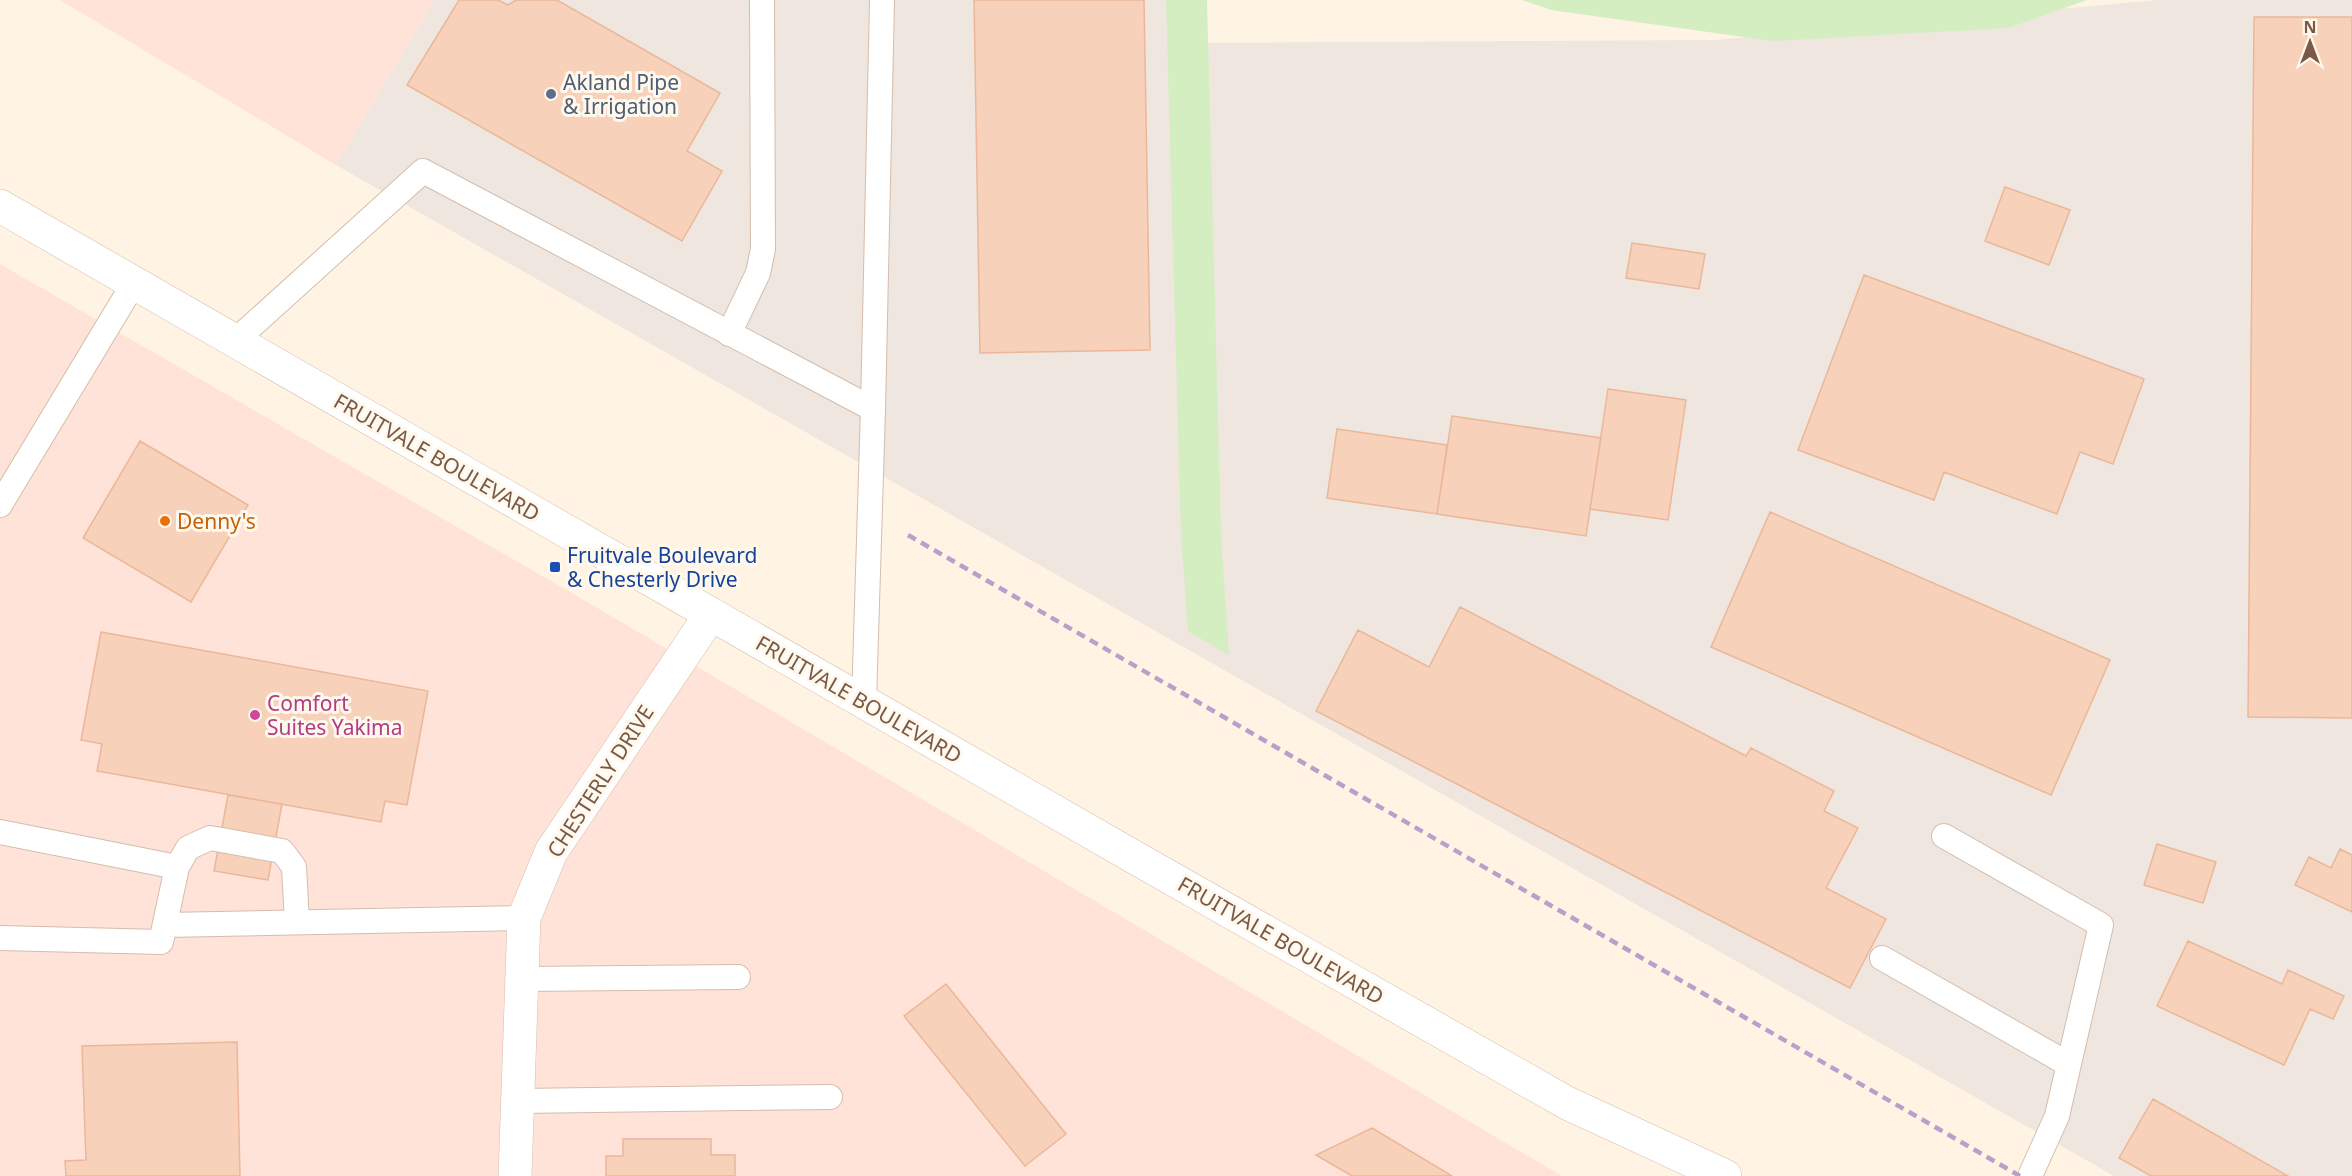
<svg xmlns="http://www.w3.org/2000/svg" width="2352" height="1176" viewBox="0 0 2352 1176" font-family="'Noto Sans',sans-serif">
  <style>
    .commercial { fill: #ffe3d8 }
    .industrial { fill: #eee6df }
    .green { fill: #d4eec1 }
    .building { fill: #f7d1b9; stroke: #ebb798; stroke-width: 1.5 }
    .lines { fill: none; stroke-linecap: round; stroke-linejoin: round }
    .lane-casing { stroke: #d4bdac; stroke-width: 26 }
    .street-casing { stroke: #d4bdac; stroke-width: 34 }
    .secondary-casing { stroke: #d7bda9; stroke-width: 34 }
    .lane { stroke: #fff; stroke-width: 24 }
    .street { stroke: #fff; stroke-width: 33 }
    .secondary { stroke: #fff; stroke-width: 33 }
    .rail { stroke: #b7a1ca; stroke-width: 4.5; stroke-dasharray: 9 6; stroke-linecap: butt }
    .service-dot { fill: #5c6f8a; stroke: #fff8ed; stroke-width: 2 }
    .food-dot { fill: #e8710a; stroke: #fff8ed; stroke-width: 2 }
    .transit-dot { fill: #1a4fb4; stroke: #fff8ed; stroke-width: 2 }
    .hotel-dot { fill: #d1479c; stroke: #fff8ed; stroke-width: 2 }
    .labels { text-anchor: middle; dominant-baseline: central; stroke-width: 6; stroke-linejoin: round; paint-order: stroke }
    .service-label { font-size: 21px; fill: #4e5e75; stroke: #fff8ed; text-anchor: start }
    .street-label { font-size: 21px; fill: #7a5947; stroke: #fff8ed }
    .food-label { font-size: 21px; fill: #c56008; stroke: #fff8ed; text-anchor: start }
    .transit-label { font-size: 21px; fill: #164399; stroke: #fff8ed; text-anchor: start }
    .hotel-label { font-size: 21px; fill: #b23c85; stroke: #fff8ed; text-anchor: start }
  </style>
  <rect width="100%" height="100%" fill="#fff4e4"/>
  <path class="commercial" d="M60,0H435L336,165Z
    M0,264L584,600L1562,1176H0Z"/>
  <path class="industrial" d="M435,0H1170L1171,43L1715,40L2158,0H2352V1176H2114L336,165Z"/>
  <path class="green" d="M1166,0H1207L1221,536L1229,655L1188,631L1181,535Z
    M1522,0H2087L2008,28L1772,41L1551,10Z"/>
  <path class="building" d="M459,0H498L508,5L516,0H557L720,93L687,151L722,171L682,241L407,85Z
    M974,0H1144L1150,350L980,353Z
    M2254,17H2352V718L2248,717Z
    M2005,187L2070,210L2049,265L1985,241Z
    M1632,243L1705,254L1699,289L1626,278Z
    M1864,275L2144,379L2113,464L2080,452L2057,514L1944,472L1934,500L1798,450Z
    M1608,389L1686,400L1668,520L1590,509Z
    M1452,416L1601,438L1586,536L1437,514Z
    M1337,429L1447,445L1437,514L1327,498Z
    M140,441L248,505L191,602L83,538Z
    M1770,512L2110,660L2051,795L1711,647Z
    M1460,607L1746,756L1751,748L1834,791L1824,811L1858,828L1826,888L1886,919L1850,988L1316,711L1358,630L1429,667Z
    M101,632L428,691L407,805L385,801L381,822L97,771L102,744L81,740Z
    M228,795L282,804L268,880L214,871Z
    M2157,844L2216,862L2203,903L2144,885Z
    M2340,849L2352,855V912L2295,885L2309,857L2331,868Z
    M2188,941L2282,984L2288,970L2344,996L2333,1019L2310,1009L2284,1065L2157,1006Z
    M946,984L1066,1134L1025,1166L904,1016Z
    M237,1042L240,1176H66L65,1161L86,1160L82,1046Z
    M2153,1099L2288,1176H2151L2119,1158Z
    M1372,1128L1452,1176H1352L1316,1155Z
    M623,1139H711V1155H735V1176H606V1156H623Z"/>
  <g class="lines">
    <defs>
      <path id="lane" d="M729,334L758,273L763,249L762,0
        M235,341L423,171L873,409L864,702
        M873,409L882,0
        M0,505L134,283
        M0,832L177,867L161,942L0,938
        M1944,836L2101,925L2057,1116L2030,1176
        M177,867L188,848L210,838L282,851L294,867L297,922
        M165,925L524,918
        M1882,958L2068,1064
        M522,979L738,977
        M518,1101L830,1097"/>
      <path id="street" d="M515,1176L524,918L551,852L711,614"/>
      <path id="secondary" d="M0,206L1134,857L1567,1103L1725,1176"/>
    </defs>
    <use href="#lane" class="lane-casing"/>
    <use href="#street" class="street-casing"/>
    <use href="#secondary" class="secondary-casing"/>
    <use href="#lane" class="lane"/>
    <use href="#street" class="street"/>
    <use href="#secondary" class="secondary"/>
    <path class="rail" d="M908,535L2020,1176"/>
  </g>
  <circle class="service-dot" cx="551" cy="94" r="6"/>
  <circle class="food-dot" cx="165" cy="521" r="6"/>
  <rect class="transit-dot" x="549" y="561" width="12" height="12" rx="3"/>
  <circle class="hotel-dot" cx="255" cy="715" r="6"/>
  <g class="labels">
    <g class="service-label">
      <text x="563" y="82">Akland Pipe<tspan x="563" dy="24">&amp; Irrigation</tspan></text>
    </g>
    <g class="street-label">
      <text transform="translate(437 457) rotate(30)">FRUITVALE BOULEVARD</text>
      <text transform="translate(859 699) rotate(30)">FRUITVALE BOULEVARD</text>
      <text transform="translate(600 781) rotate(-57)">CHESTERLY DRIVE</text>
      <text transform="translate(1281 940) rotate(30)">FRUITVALE BOULEVARD</text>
    </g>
    <g class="food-label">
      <text x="177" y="521">Denny's</text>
    </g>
    <g class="transit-label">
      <text x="567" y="555">Fruitvale Boulevard<tspan x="567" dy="24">&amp; Chesterly Drive</tspan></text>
    </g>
    <g class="hotel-label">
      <text x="267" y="703">Comfort<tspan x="267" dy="24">Suites Yakima</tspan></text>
    </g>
  </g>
  <g transform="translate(2310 42)" stroke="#fff8ed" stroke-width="4.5" paint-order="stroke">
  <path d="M0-4.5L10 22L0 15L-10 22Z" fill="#7a5947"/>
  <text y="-9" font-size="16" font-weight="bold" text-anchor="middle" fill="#7a5947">N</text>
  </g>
</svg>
